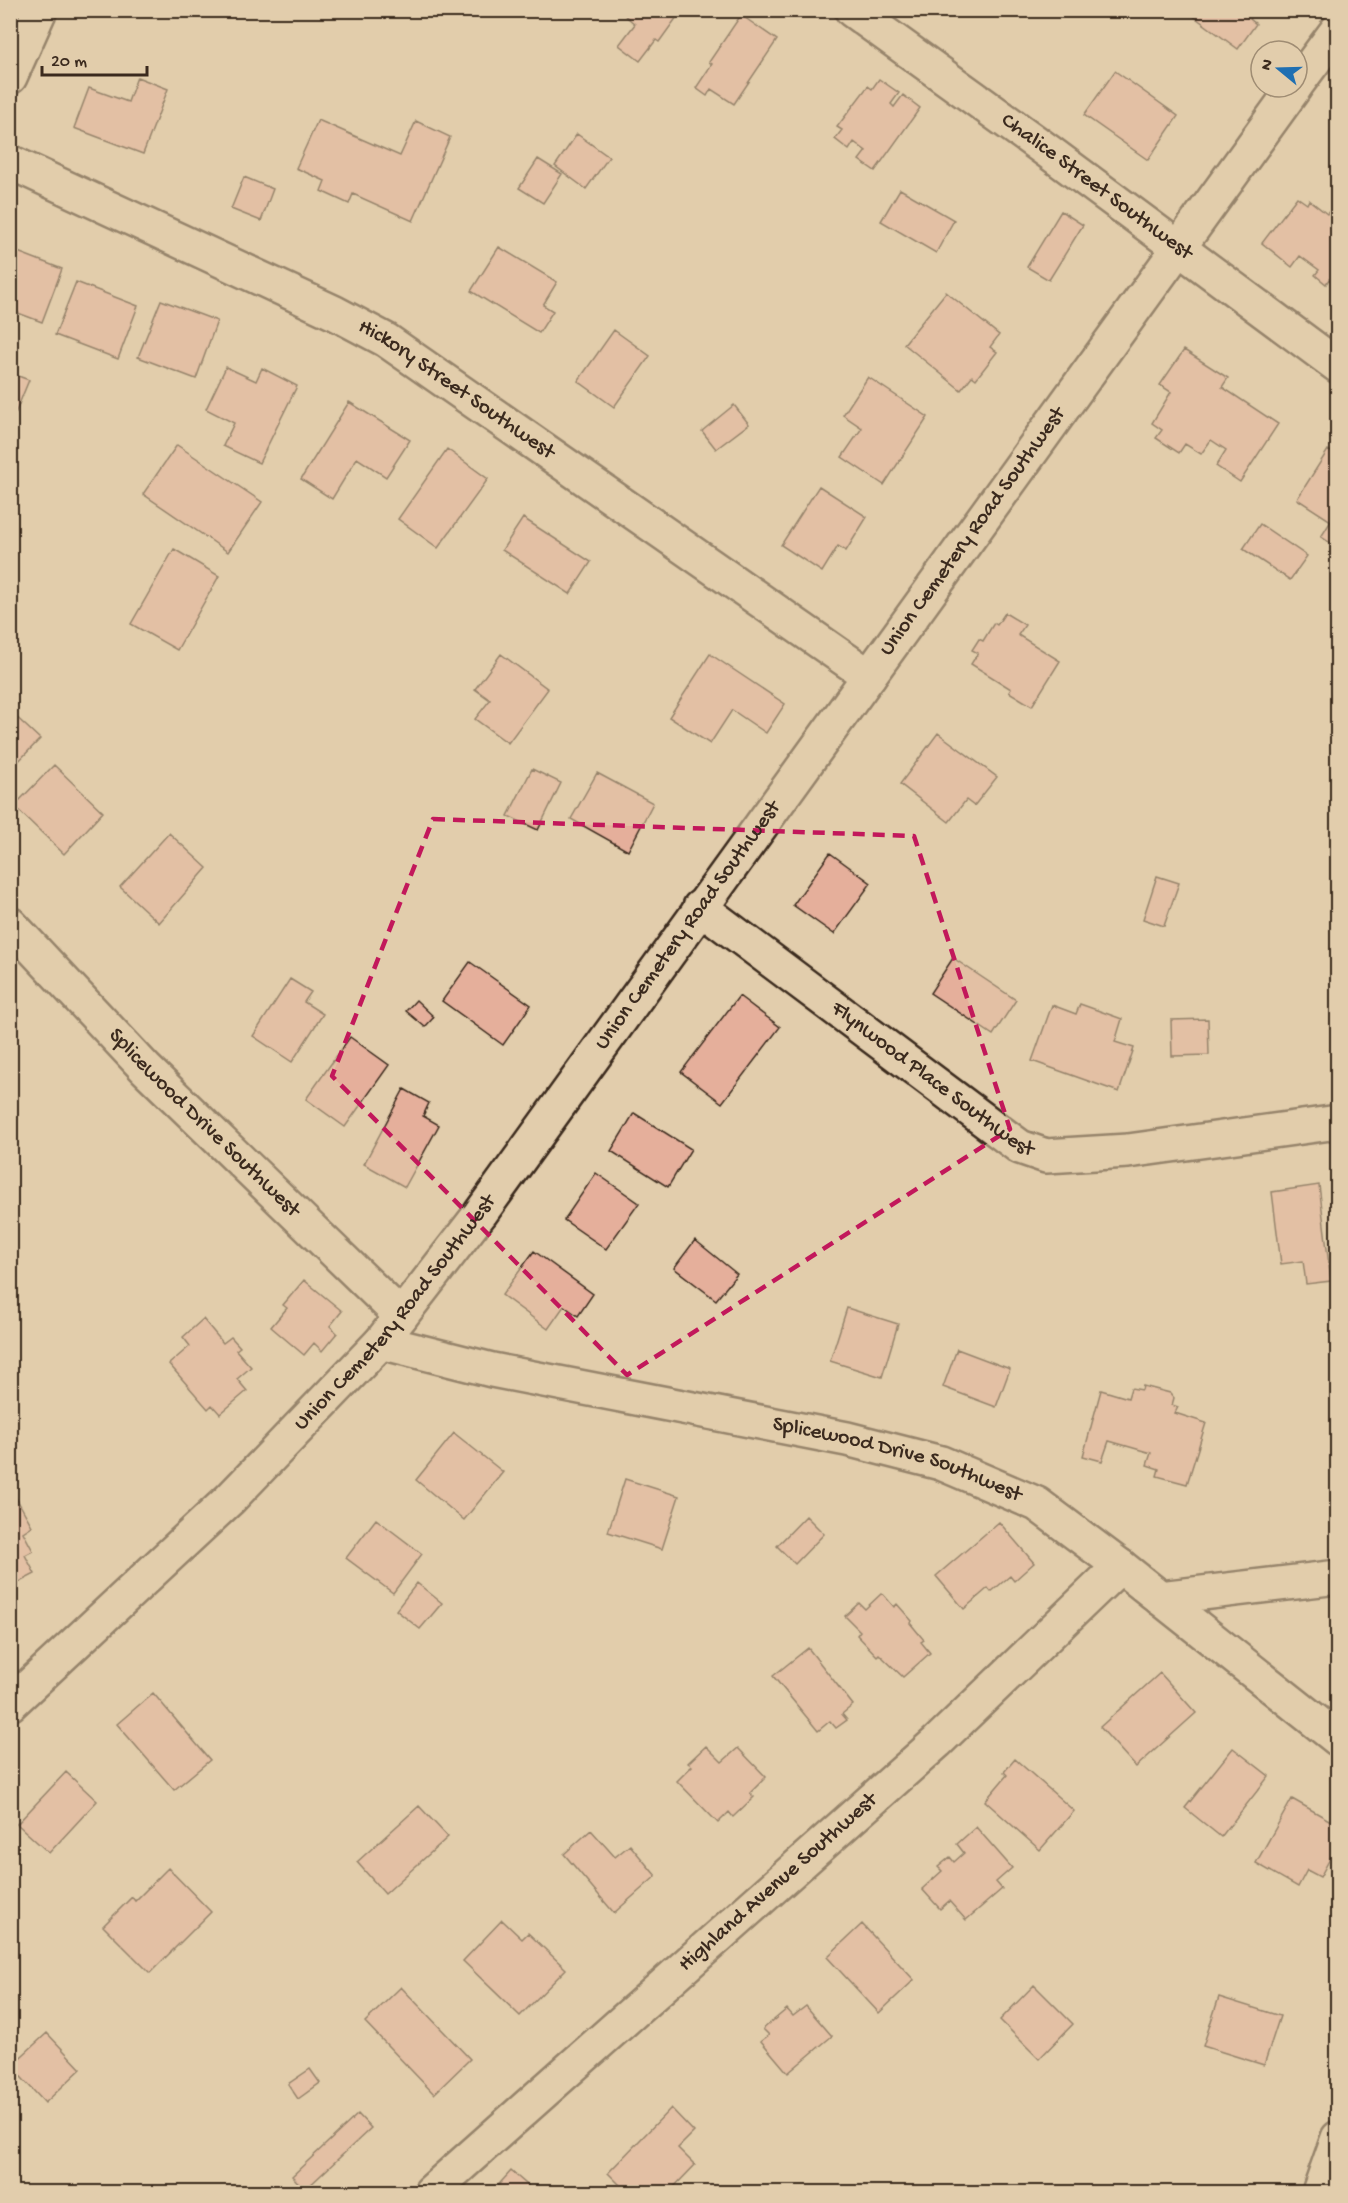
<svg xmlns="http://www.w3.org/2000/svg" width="1348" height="2203" viewBox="0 0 1348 2203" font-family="'Gochi Hand',sans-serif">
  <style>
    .building { fill: #e5af9b; stroke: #3b2a1e; stroke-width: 1.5 }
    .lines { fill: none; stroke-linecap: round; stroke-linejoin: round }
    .minor-casing { stroke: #3b2a1e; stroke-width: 38 }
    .minor { stroke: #e2cdac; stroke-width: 33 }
    .marked { fill: none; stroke: #c2185b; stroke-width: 4.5; stroke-dasharray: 12 8; stroke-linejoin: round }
    .labels { text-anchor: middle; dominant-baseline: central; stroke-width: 4.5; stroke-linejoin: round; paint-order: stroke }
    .street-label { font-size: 22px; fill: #3b2a1e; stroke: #e2cdac }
  </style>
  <rect width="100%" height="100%" fill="#e2cdac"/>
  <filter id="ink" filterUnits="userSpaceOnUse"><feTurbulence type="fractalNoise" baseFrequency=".0167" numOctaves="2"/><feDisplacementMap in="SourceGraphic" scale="12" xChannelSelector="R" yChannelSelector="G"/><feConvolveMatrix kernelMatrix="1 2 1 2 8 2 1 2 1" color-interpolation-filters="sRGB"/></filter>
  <g filter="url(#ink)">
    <path class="building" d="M622,10H682L659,42L656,40L640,61L619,45L635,24L621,12Z
      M1185,10H1256L1250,19L1256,24L1238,49Z
      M741,15L777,40L734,104L711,89L707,96L696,88L712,64L709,62Z
      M1115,71L1178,116L1148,160L1084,115Z
      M137,77L168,89L143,154L74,128L89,88L128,102Z
      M879,79L899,93L891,104L894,107L903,95L920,108L875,171L859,160L866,151L854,142L849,150L835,139L842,130L837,127L868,86L872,89Z
      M318,120L400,156L416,121L450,137L413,221L353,194L349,204L321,191L325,181L296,168Z
      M577,134L609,157L586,189L555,166Z
      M538,159L562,174L543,203L519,188Z
      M244,177L273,189L261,221L231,209Z
      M900,189L954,220L936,253L881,221Z
      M1297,197L1307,204L1309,200L1327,214L1338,200V278L1334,282L1329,279L1326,284L1315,275L1319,270L1300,256L1292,267L1262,243Z
      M1061,211L1083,225L1049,280L1027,267Z
      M499,247L557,282L543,305L553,311L539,333L471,291Z
      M10,249L62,269L42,322L10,310Z
      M76,282L138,306L118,359L55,335Z
      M946,292L999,335L990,347L997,352L976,379L972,376L961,390L904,344Z
      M161,300L217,321L196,379L138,357Z
      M614,330L650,356L614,407L578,381Z
      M1184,350L1228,378L1222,387L1278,424L1240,482L1216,466L1226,450L1211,440L1201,454L1185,444L1179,453L1156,438L1162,430L1152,423L1171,392L1160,385Z
      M226,367L256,381L262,368L297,386L259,463L223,446L234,423L206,409Z
      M10,373L29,380L10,426Z
      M868,377L928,417L884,485L842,457L862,428L843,415Z
      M349,402L410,440L386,477L357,458L332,499L301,479Z
      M734,405L749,424L716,449L702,431Z
      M177,445L262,502L228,552L143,494Z
      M447,449L488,479L438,548L398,519Z
      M1328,450L1338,456V548L1321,537L1331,521L1297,499Z
      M819,486L867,517L846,551L838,546L822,572L781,545Z
      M523,518L591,562L570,594L502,550Z
      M1260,524L1307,556L1290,580L1243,549Z
      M174,549L219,576L177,650L131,624Z
      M1005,613L1025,625L1018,635L1060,661L1032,706L1009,692L1011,689L971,664L978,653L972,650L979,639L983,641L994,623L997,625Z
      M501,654L548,689L508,743L475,719L490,700L475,689Z
      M710,654L785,704L766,733L732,710L710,744L669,717Z
      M10,711L40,739L10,770Z
      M938,733L997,777L974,806L966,800L949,822L900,784Z
      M54,765L103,812L64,854L14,806Z
      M532,769L561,783L538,830L508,816Z
      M597,773L653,803L628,851L571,819Z
      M169,833L207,868L159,923L120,887Z
      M830,853L871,883L834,934L793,905Z
      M1157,876L1179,883L1164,926L1143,919Z
      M953,958L1016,1000L993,1035L930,993Z
      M470,962L531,1005L503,1045L442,1001Z
      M290,979L311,992L304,1002L323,1014L292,1062L253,1036Z
      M739,996L780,1027L722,1103L681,1072Z
      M416,1000L434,1017L425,1027L406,1011Z
      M1080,1004L1122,1019L1115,1042L1134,1048L1119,1092L1032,1061L1052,1005L1076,1014Z
      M1208,1019L1209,1055L1172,1056L1171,1020Z
      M350,1037L389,1065L345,1127L306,1099Z
      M404,1089L429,1103L423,1116L439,1125L405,1187L364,1164Z
      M634,1113L691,1149L668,1187L611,1151Z
      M596,1173L639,1203L606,1249L564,1220Z
      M1319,1185L1331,1281L1306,1284L1303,1261L1281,1264L1272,1192Z
      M695,1240L737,1274L716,1300L674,1268Z
      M534,1251L593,1294L578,1316L564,1306L548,1329L502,1295Z
      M304,1280L342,1311L330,1326L337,1333L322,1351L314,1343L304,1355L271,1327L287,1308L283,1305Z
      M847,1308L898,1324L882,1377L830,1361Z
      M203,1319L223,1343L231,1337L240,1347L236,1350L251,1367L237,1379L247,1391L220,1414L212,1405L208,1409L169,1364L190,1346L183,1337Z
      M957,1349L1010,1369L996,1407L943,1387Z
      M1143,1386L1170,1393L1174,1398L1172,1405L1178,1407L1175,1413L1206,1423L1187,1484L1157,1476L1159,1469L1147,1465L1151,1453L1109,1441L1102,1461L1083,1456L1101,1390L1128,1398L1131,1388L1142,1390Z
      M454,1433L503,1472L464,1520L416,1480Z
      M625,1479L679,1496L662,1549L608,1532Z
      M10,1487L32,1526L23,1532L33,1551L25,1555L35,1574L10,1587Z
      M806,1516L824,1534L795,1564L777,1546Z
      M376,1519L422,1554L393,1593L346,1558Z
      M999,1522L1034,1563L1014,1581L1010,1576L991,1592L988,1588L964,1609L936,1576Z
      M417,1583L442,1603L420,1629L396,1610Z
      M882,1593L894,1607L897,1604L912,1621L910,1623L924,1640L921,1642L930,1653L903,1677L879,1654L877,1656L857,1635L860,1631L845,1616L859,1603L865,1609Z
      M808,1648L853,1705L842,1714L847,1720L836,1728L830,1721L818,1731L773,1676Z
      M1160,1673L1196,1713L1136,1767L1100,1727Z
      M153,1693L210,1760L174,1790L117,1724Z
      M706,1746L722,1762L738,1748L766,1777L750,1793L754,1797L733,1817L729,1812L718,1823L677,1781L692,1766L688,1763Z
      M1233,1748L1269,1776L1221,1837L1185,1808Z
      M1015,1759L1074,1811L1040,1850L985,1801L1007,1775L1004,1772Z
      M66,1772L97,1801L49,1853L17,1824Z
      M1292,1799L1338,1825V1844L1320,1877L1307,1870L1298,1887L1256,1863Z
      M419,1806L448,1837L385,1894L357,1862Z
      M976,1827L1012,1868L996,1882L1002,1889L966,1920L949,1901L940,1909L922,1889L942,1871L938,1867L950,1857L954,1862L964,1853L957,1844Z
      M591,1830L615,1857L630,1845L656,1876L614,1913L564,1854Z
      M168,1868L211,1912L150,1973L103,1926L132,1897L135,1901Z
      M502,1920L522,1939L528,1933L566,1969L520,2016L463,1961Z
      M862,1924L914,1980L879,2013L827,1957Z
      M1034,1985L1073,2024L1039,2059L1000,2020Z
      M401,1987L470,2059L434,2094L365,2022Z
      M1219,1997L1280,2016L1264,2065L1203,2046Z
      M806,2006L832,2036L788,2073L761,2041L769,2035L763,2029L787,2009L793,2016Z
      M47,2033L81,2069L45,2103L11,2066Z
      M310,2069L320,2083L298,2099L288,2084Z
      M671,2108L694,2132L678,2148L695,2165L669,2192H627L608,2173Z
      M358,2114L371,2128L305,2190L292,2176Z
      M511,2171L533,2190L530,2192H492Z"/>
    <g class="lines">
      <defs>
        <g id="minor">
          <path id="s1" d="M852,10L1049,152L1338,366"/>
          <path d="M10,77L40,10"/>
          <path d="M1297,84L1338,29"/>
          <path id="s2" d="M10,162L335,313L386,340L869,676"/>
          <path id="s3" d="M700,907L1020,1147L1046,1156L1128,1151L1338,1122"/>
          <path id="s4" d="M10,924L146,1069L401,1316"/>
          <path id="s5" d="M381,1342L492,1370L847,1439L941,1463L1037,1504L1120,1566L1338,1739"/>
          <path d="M1160,1598L1338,1577"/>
          <path id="s6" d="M10,1704L230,1499L381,1342L480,1214L1295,87"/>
          <path id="s7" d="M431,2192L937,1742L1120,1566"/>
          <path d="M1319,2192L1338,2138"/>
        </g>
      </defs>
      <use href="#minor" class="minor-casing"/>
      <use href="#minor" class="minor"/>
    </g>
  </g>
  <path d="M0 0H1348V2203H0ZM433,819L914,836L1010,1129L627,1375L332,1076Z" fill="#e2cdac" fill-opacity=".55" fill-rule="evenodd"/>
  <path class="marked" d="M433,819L914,836L1010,1129L627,1375L332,1076Z"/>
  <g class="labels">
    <g class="street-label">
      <text stroke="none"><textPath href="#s1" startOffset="302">Chalice Street Southwest</textPath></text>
      <text stroke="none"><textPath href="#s2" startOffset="502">Hickory Street Southwest</textPath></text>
      <text stroke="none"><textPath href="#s6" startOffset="1522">Union Cemetery Road Southwest</textPath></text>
      <text stroke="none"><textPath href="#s6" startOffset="1036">Union Cemetery Road Southwest</textPath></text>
      <text stroke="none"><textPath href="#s3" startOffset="290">Flynwood Place Southwest</textPath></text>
      <text stroke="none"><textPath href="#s4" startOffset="278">Splicewood Drive Southwest</textPath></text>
      <text stroke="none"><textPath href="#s6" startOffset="550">Union Cemetery Road Southwest</textPath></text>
      <text stroke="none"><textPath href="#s5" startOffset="530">Splicewood Drive Southwest</textPath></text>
      <text stroke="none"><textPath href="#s7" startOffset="465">Highland Avenue Southwest</textPath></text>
    </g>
  </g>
  <rect width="1348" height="2203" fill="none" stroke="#e2cdac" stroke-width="36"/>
  <rect x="18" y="18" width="1312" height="2167" fill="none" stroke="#3b2a1e" stroke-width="2" filter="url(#ink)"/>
  <g transform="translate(1279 69) rotate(289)"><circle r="28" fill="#e2cdac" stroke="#9f8c73" stroke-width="1.5"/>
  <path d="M0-4.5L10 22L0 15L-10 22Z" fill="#1f6fb2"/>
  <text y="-9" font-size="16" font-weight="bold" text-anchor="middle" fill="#3b2a1e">N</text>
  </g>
  <path d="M42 66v9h105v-9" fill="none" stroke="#3b2a1e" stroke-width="3"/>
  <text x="51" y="66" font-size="18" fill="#3b2a1e" stroke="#e2cdac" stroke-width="4.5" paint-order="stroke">20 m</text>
</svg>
